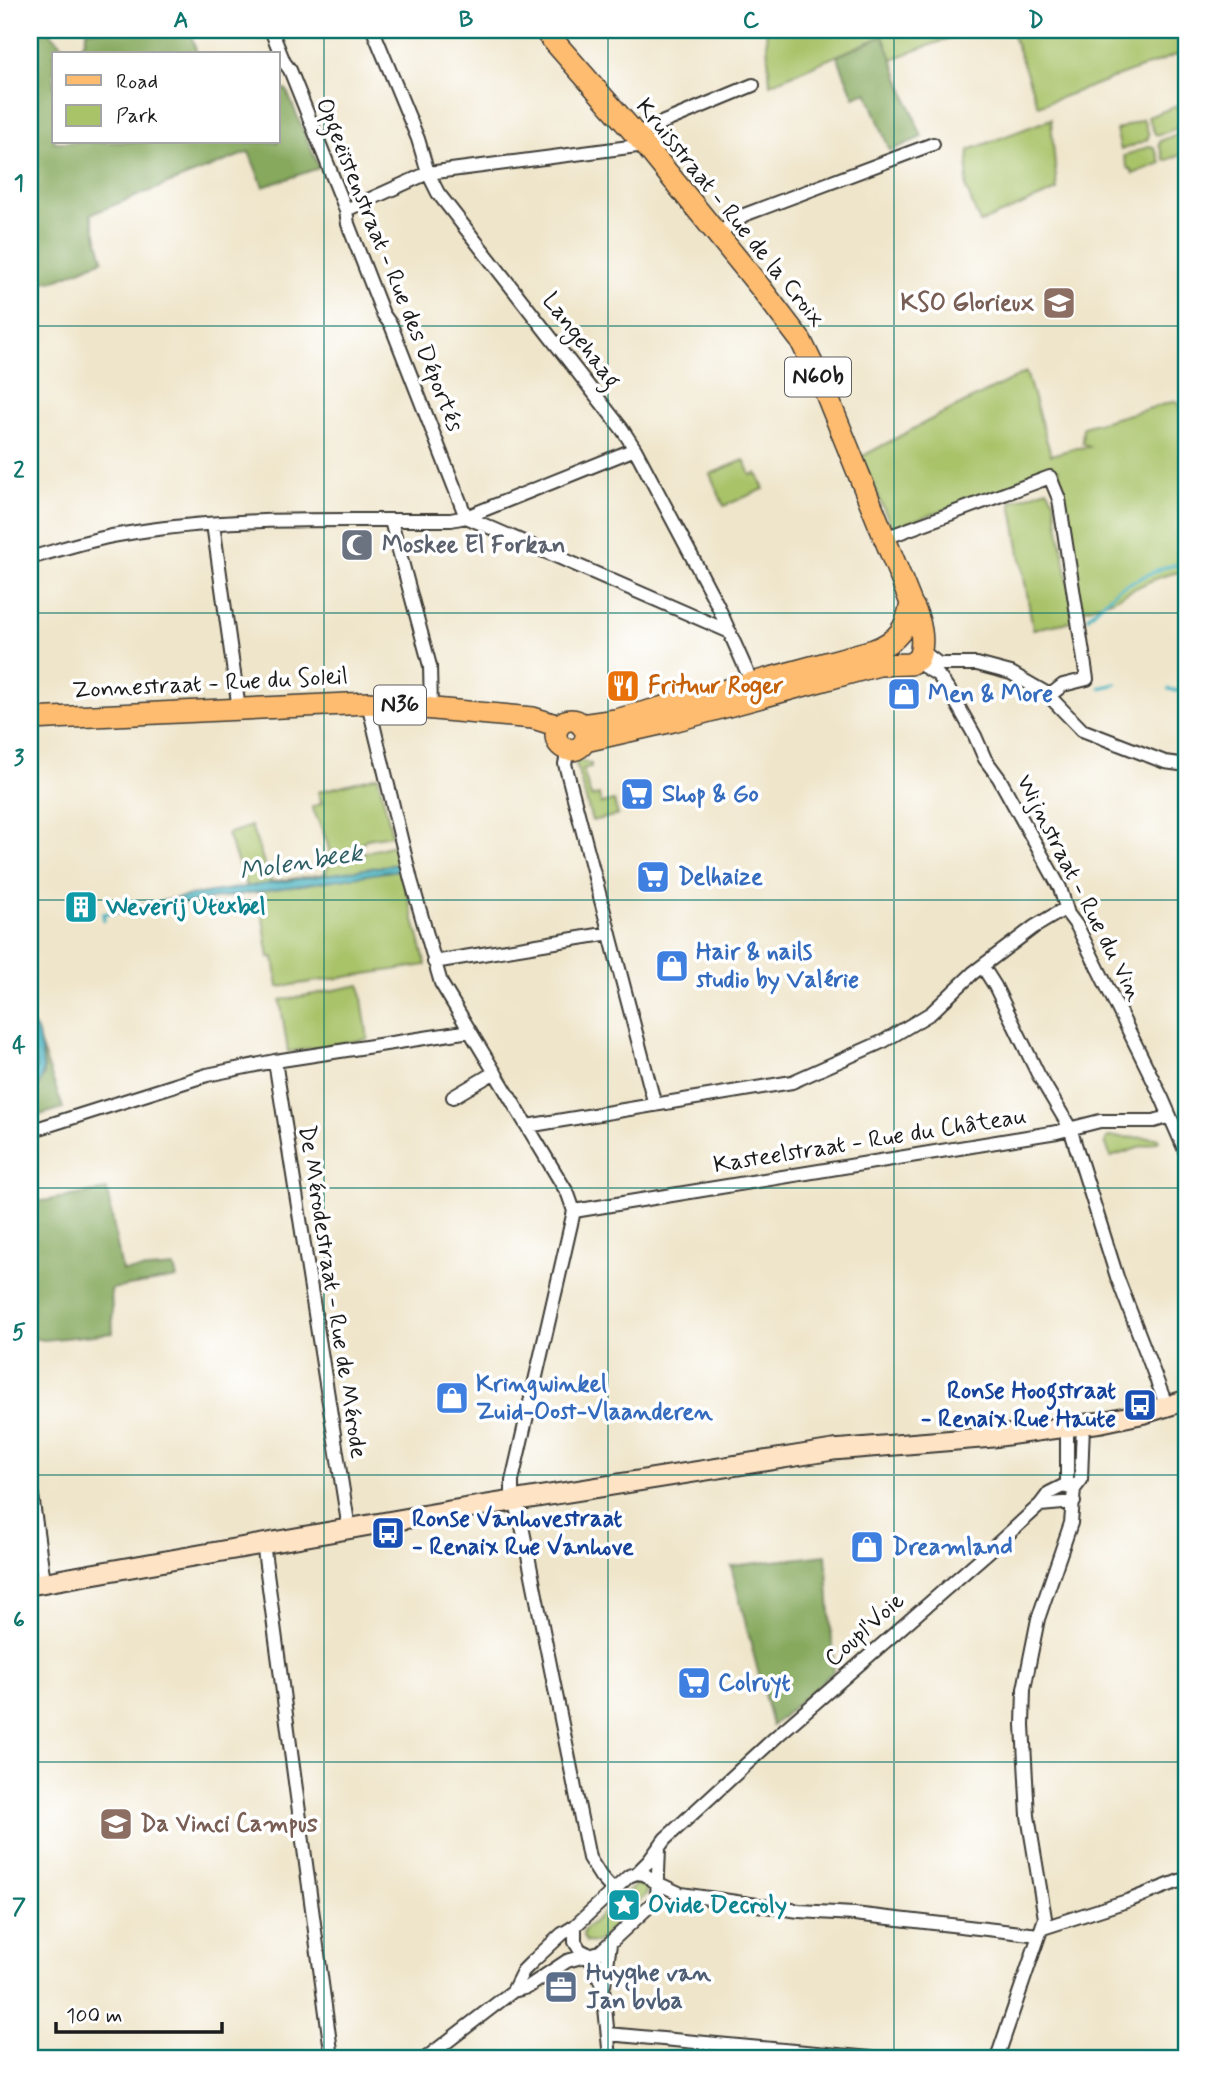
<svg xmlns="http://www.w3.org/2000/svg" width="1217" height="2088" viewBox="0 0 1217 2088" font-family="Mynerve,sans-serif">
  <style>
    .green { fill: #a9c369; stroke: #627042; stroke-width: 2 }
    .forest { fill: #86a95d; stroke: #51623c; stroke-width: 2 }
    .water { fill: #43b1be; stroke: #30666d; stroke-width: 2 }
    .lines { fill: none; stroke-linecap: round; stroke-linejoin: round }
    .stream { stroke: #43b1be; stroke-width: 3.5 }
    .street-casing { stroke: #3c3a36; stroke-width: 16 }
    .secondary-casing { stroke: #3c3a36; stroke-width: 23 }
    .primary-casing { stroke: #3c3a36; stroke-width: 24 }
    .street { stroke: #fff; stroke-width: 12 }
    .secondary { stroke: #fee4c5; stroke-width: 19 }
    .primary { stroke: #fdbc6f; stroke-width: 21 }
    .grid { fill: none; stroke: #0f766e; stroke-width: 2; stroke-opacity: 0.55 }
    .labels { text-anchor: middle; dominant-baseline: central; stroke-width: 7; stroke-linejoin: round; paint-order: stroke }
    .shield { fill: #fff; stroke: #606060; stroke-width: 2 }
    .shield-label { font-size: 23px; font-weight: bold; fill: #1c1c1c }
    .street-label { font-size: 24px; fill: #1c1c1c; stroke: #fff }
    .education-label { font-size: 24px; font-weight: bold; fill: #785e54; stroke: #fff; text-anchor: end }
    .worship-label { font-size: 24px; font-weight: bold; fill: #5b616d; stroke: #fff; text-anchor: start }
    .food-label { font-size: 24px; font-weight: bold; fill: #c56008; stroke: #fff; text-anchor: start }
    .shop-label { font-size: 24px; font-weight: bold; fill: #366cbe; stroke: #fff; text-anchor: start }
    .culture-label { font-size: 24px; font-weight: bold; fill: #0d838f; stroke: #fff; text-anchor: start }
    .transit-label { font-size: 24px; font-weight: bold; fill: #164399; stroke: #fff; text-anchor: end }
    .service-label { font-size: 24px; font-weight: bold; fill: #4e5e75; stroke: #fff; text-anchor: start }
    .water-label { font-size: 26px; font-style: italic; fill: #2e5f65; stroke: #fff }
    .neatline { fill: none; stroke: #0f766e; stroke-width: 2.5 }
    .grid-label { font-size: 23px; text-anchor: middle; font-weight: bold; fill: #0f766e }
  </style>
  <rect width="100%" height="100%" fill="#fff"/>
  <filter id="ink" filterUnits="userSpaceOnUse"><feTurbulence type="fractalNoise" baseFrequency=".0143" numOctaves="2"/><feDisplacementMap in="SourceGraphic" scale="14" xChannelSelector="R" yChannelSelector="G"/><feConvolveMatrix kernelMatrix="1 2 1 2 8 2 1 2 1" color-interpolation-filters="sRGB"/></filter>
  <filter id="wash" filterUnits="userSpaceOnUse"><feTurbulence type="fractalNoise" baseFrequency=".00686" numOctaves="4" result="noise"/><feDisplacementMap in="SourceGraphic" scale="28" xChannelSelector="R" yChannelSelector="G"/><feGaussianBlur stdDeviation="1.57" result="paint"/><feColorMatrix in="noise" values="0 0 0 0 0 0 0 0 0 0 0 0 0 0 0 0 0 1.4 0 .05"/><feComposite in="paint" operator="in"/></filter>
  <g filter="url(#wash)">
    <rect width="100%" height="100%" fill="#efe5ca"/>
    <path class="green" d="M766,30H972L892,59L883,36L770,84Z
      M1011,30H1187V51L1038,106Z
      M1176,106L1185,125L1159,135L1155,134L1148,117Z
      M1051,119L1057,190L980,223L966,188L969,150Z
      M1143,119L1149,135L1147,140L1121,150L1116,130Z
      M1187,130V152L1165,161L1159,145L1160,141Z
      M1150,146L1154,147L1161,163L1133,174L1131,169H1128L1124,156Z
      M1026,372L1051,455L1076,448L1089,447L1082,443L1083,427L1176,401L1187,422V571C1159,574 1139,587 1114,599C1103,603 1092,607 1082,610L1058,483L1059,470L892,528L861,457L928,421Z
      M744,460L751,475L757,473L764,489L724,506L710,474Z
      M1047,489L1054,500L1075,621L1033,629L1011,502Z
      M578,760L591,764V767L583,769L591,797L599,795L601,804L614,801L618,815L592,821L576,764Z
      M378,776L392,835L367,839L361,843L363,853L394,845L426,965L278,987L274,957L269,958L258,885L247,887L227,834L251,826L271,882L324,874C339,855 320,827 312,807L322,803L318,792Z
      M360,985L368,1039L288,1052L280,1000C308,996 333,990 360,985Z
      M1109,1137L1158,1138L1159,1141L1111,1157L1105,1142Z
      M639,1883L646,1887L647,1894L596,1943L586,1942L583,1936L584,1930L626,1892Z"/>
    <path class="forest" d="M30,30H48L63,46L77,49L85,41L87,30H190L197,54H54V142H278V90L286,89L319,168L263,187L249,152L91,214L103,260L51,282L50,280L30,288Z
      M883,36L922,137L890,151L867,92L854,97L837,56Z
      M39,1041L63,1108L30,1118V1097L44,1075V1067Z
      M107,1190L122,1271L174,1267L177,1278L111,1289L113,1333L44,1340L30,1338V1203Z
      M826,1555L834,1671L772,1726L731,1566Z"/>
    <path class="water" d="M398,864L399,870L128,912L127,908L192,895Z
      M33,1025C39,1032 38,1036 40,1045C44,1066 46,1081 30,1097V1080L36,1068L30,1043V1027Z"/>
    <g class="lines">
      <path class="stream" d="M1088,617L1119,588L1162,568L1187,562
        M1100,688L1116,684
        M1169,689L1187,693
        M104,920L103,914L118,912"/>
    </g>
  </g>
  <g filter="url(#ink)">
    <g class="lines">
      <defs>
        <path id="street" d="M271,30L284,62L290,70L346,210L348,224L383,314L391,325L466,517
          M373,30L418,139L428,173L438,193L622,429L635,449L717,604L752,683
          M635,134L753,85
          M346,210L428,173L645,145
          M718,234L744,215L933,144
          M466,517L730,632
          M391,521L430,666L431,708
          M213,524L239,709
          M885,538L1050,477L1059,499L1087,679L1063,685L1049,696
          M30,558C59,550 88,540 118,535C228,515 340,521 451,520L466,517L635,449
          M922,651L939,664H977L1011,673L1046,693L1082,730L1165,762L1187,765
          M915,661L938,675L949,690L975,736L985,759L999,778L1060,888L1068,914L1077,926L1162,1098L1187,1155
          M368,703L411,880L441,983L568,1194L574,1211L512,1481V1491L521,1521L589,1858L601,1877L613,1890
          M568,750L565,764L655,1105
          M434,962L610,933
          M983,967L995,986L1038,1074L1070,1128L1117,1277L1167,1407
          M275,1061L349,1529
          M453,1097L495,1072
          M527,1126L792,1082L884,1041L931,1013L973,973L1034,927L1066,908
          M30,1131L207,1075L275,1061L470,1031
          M574,1211L1057,1132L1100,1121H1154L1164,1118L1167,1111
          M30,1481L44,1582
          M1074,1489L1081,1480L1083,1424
          M1040,1505L1074,1502
          M263,1543L332,2058
          M637,1873L649,1861L665,1839L777,1736L995,1546L1040,1505L1049,1493L1063,1486L1074,1489
          M575,1926V1942L580,1950L588,1954L603,1987L610,2058
          M1043,1928L1130,1900L1187,1878
          M604,1985L610,1944
          M513,1991L523,1971L532,1962L562,1934L575,1926L629,1876L637,1873L644,1874L657,1883L681,1894L799,1911L854,1914L1039,1935
          M608,2034L871,2058
          M426,2058L513,1991L528,1987L567,1961L600,1952L657,1899L659,1848
          M997,2058L1045,1918L1028,1816L1023,1725L1024,1689L1038,1619L1071,1523L1074,1489L1067,1481V1426"/>
        <path id="secondary" d="M30,1585L449,1511L833,1450L993,1437L1102,1422L1145,1413L1187,1400"/>
        <path id="primary" d="M544,30L645,145L760,287L801,341L823,386L911,603C920,617 926,643 918,659L910,664L879,665L673,721L585,741
          M30,719L368,703L533,718L559,726
          M556 735a15 15 0 1 1 30 0a15 15 0 1 1-30 0Z
          M581,725L616,720L874,650C899,640 906,629 911,603"/>
      </defs>
      <use href="#street" class="street-casing"/>
      <use href="#secondary" class="secondary-casing"/>
      <use href="#primary" class="primary-casing"/>
      <use href="#street" class="street"/>
      <use href="#secondary" class="secondary"/>
      <use href="#primary" class="primary"/>
    </g>
  </g>
  <path class="grid" d="M324,30V2058M608,30V2058M894,30V2058M30,326H1187M30,613H1187M30,900H1187M30,1188H1187M30,1475H1187M30,1762H1187"/>
  <defs>
    <symbol id="school-square" viewBox="-11 -11 22 22"><rect x="-9" y="-9" width="18" height="18" rx="4" fill="#8d6e63" stroke="#fff"/><path d="M0-5L7-2L0 1L-7-2ZM-4 1L0 2.5L4 1V4Q0 6-4 4Z" fill="#fff"/></symbol>
    <symbol id="mosque-square" viewBox="-11 -11 22 22"><rect x="-9" y="-9" width="18" height="18" rx="4" fill="#6b7280" stroke="#fff"/><path d="M3.5-4.9A6 6 0 1 0 3.5 4.9A5 5 0 1 1 3.5-4.9Z" fill="#fff"/></symbol>
    <symbol id="restaurant-square" viewBox="-11 -11 22 22"><rect x="-9" y="-9" width="18" height="18" rx="4" fill="#e8710a" stroke="#fff"/><path d="M-5-6h1v4h1v-4h1v4h1v-4h1v5L-1.5 .5V6h-2V.5L-5-1ZM5-6V6H3V1.5H1.5Q1.5-4 5-6Z" fill="#fff"/></symbol>
    <symbol id="shop-square" viewBox="-11 -11 22 22"><rect x="-9" y="-9" width="18" height="18" rx="4" fill="#3f7fe0" stroke="#fff"/><path d="M-5-2.5h2.3a2.7 3.5 0 0 1 5.4 0H5L5.5 6h-11ZM-1.5-2.5h3a1.5 2.3 0 0 0-3 0Z" fill="#fff"/></symbol>
    <symbol id="supermarket-square" viewBox="-11 -11 22 22"><rect x="-9" y="-9" width="18" height="18" rx="4" fill="#3f7fe0" stroke="#fff"/><path d="M-6-5.5h2.5l.6 2H6L4.5 2H-2.5L-4.4-4H-6ZM-1.5 3.2a1.3 1.3 0 1 0 .1 0ZM3 3.2a1.3 1.3 0 1 0 .1 0Z" fill="#fff"/></symbol>
    <symbol id="building-square" viewBox="-11 -11 22 22"><rect x="-9" y="-9" width="18" height="18" rx="4" fill="#0f9aa8" stroke="#fff"/><path d="M-4-6H4V6H1V3H-1V6H-4ZM-2.5-4.3h1.7v1.8h-1.7ZM.8-4.3h1.7v1.8H.8ZM-2.5-1h1.7V.8h-1.7ZM.8-1h1.7V.8H.8Z" fill="#fff"/></symbol>
    <symbol id="bus-square" viewBox="-11 -11 22 22"><rect x="-9" y="-9" width="18" height="18" rx="4" fill="#1a4fb4" stroke="#fff"/><path d="M-5-6H5V4H4V6H2V4H-2V6H-4V4H-5ZM-3.5-4V0h7V-4ZM-3.5 1.2v1.5H-2V1.2ZM2 1.2v1.5H3.5V1.2Z" fill="#fff"/></symbol>
    <symbol id="sight-square" viewBox="-11 -11 22 22"><rect x="-9" y="-9" width="18" height="18" rx="4" fill="#0f9aa8" stroke="#fff"/><path d="M0-6L1.8-2.2L6-1.7L2.9 1.2L3.7 5.4L0 3.3L-3.7 5.4L-2.9 1.2L-6-1.7L-1.8-2.2Z" fill="#fff"/></symbol>
    <symbol id="office-square" viewBox="-11 -11 22 22"><rect x="-9" y="-9" width="18" height="18" rx="4" fill="#5c6f8a" stroke="#fff"/><path d="M-6-3h4V-5.5h4V-3h4V5H-6ZM-1-4.5V-3h2v-1.5ZM-6 0V1H6V0Z" fill="#fff"/></symbol>
  </defs>
  <g fill-rule="evenodd">
    <use href="#school-square" x="1040" y="284" width="38" height="38"/>
    <use href="#mosque-square" x="338" y="526" width="38" height="38"/>
    <use href="#restaurant-square" x="604" y="667" width="38" height="38"/>
    <use href="#shop-square" x="885" y="675" width="38" height="38"/>
    <use href="#supermarket-square" x="618" y="775" width="38" height="38"/>
    <use href="#supermarket-square" x="634" y="858" width="38" height="38"/>
    <use href="#building-square" x="62" y="888" width="38" height="38"/>
    <use href="#shop-square" x="653" y="947" width="38" height="38"/>
    <use href="#shop-square" x="433" y="1379" width="38" height="38"/>
    <use href="#bus-square" x="1121" y="1386" width="38" height="38"/>
    <use href="#bus-square" x="369" y="1514" width="38" height="38"/>
    <use href="#shop-square" x="848" y="1528" width="38" height="38"/>
    <use href="#supermarket-square" x="675" y="1664" width="38" height="38"/>
    <use href="#school-square" x="97" y="1805" width="38" height="38"/>
    <use href="#sight-square" x="605" y="1886" width="38" height="38"/>
    <use href="#office-square" x="542" y="1968" width="38" height="38"/>
  </g>
  <g class="labels">
    <g class="shield">
      <rect x="785" y="357.5" width="66" height="39" rx="5"/>
      <rect x="374" y="685.5" width="52" height="39" rx="5"/>
    </g>
    <g class="shield-label">
      <text x="818" y="377">N60b</text>
      <text x="400" y="705">N36</text>
    </g>
    <g class="street-label">
      <text transform="translate(730 213) rotate(51)">Kruisstraat - Rue de la Croix</text>
      <text transform="translate(389 265) rotate(68)">Opgeëistenstraat - Rue des Déportés</text>
      <text transform="translate(581 341) rotate(53)">Langehaag</text>
      <text transform="translate(210 684) rotate(-3)">Zonnestraat - Rue du Soleil</text>
      <text transform="translate(1079 888) rotate(63)">Wijnstraat - Rue du Vin</text>
      <text transform="translate(870 1141) rotate(-9)">Kasteelstraat - Rue du Château</text>
      <text transform="translate(332 1292) rotate(81)">De Mérodestraat - Rue de Mérode</text>
      <text transform="translate(865 1630) rotate(-42)">Coupl'Voie</text>
    </g>
    <g class="education-label">
      <text x="1034" y="303">KSO Glorieux</text>
      <text x="140" y="1824" text-anchor="start">Da Vinci Campus</text>
    </g>
    <g class="worship-label">
      <text x="382" y="545">Moskee El Forkan</text>
    </g>
    <g class="food-label">
      <text x="648" y="686">Frituur Roger</text>
    </g>
    <g class="shop-label">
      <text x="928" y="694">Men &amp; More</text>
      <text x="662" y="794">Shop &amp; Go</text>
      <text x="678" y="877">Delhaize</text>
      <text x="696" y="952">Hair &amp; nails<tspan x="696" dy="28">studio by Valérie</tspan></text>
      <text x="476" y="1384">Kringwinkel<tspan x="476" dy="28">Zuid-Oost-Vlaanderen</tspan></text>
      <text x="892" y="1547">Dreamland</text>
      <text x="718" y="1683">Colruyt</text>
    </g>
    <g class="culture-label">
      <text x="106" y="907">Weverij Utexbel</text>
      <text x="648" y="1905">Ovide Decroly</text>
    </g>
    <g class="transit-label">
      <text x="1116" y="1391">Ronse Hoogstraat<tspan x="1116" dy="28">- Renaix Rue Haute</tspan></text>
      <text x="412" y="1519" text-anchor="start">Ronse Vanhovestraat<tspan x="412" dy="28">- Renaix Rue Vanhove</tspan></text>
    </g>
    <g class="service-label">
      <text x="586" y="1973">Huyghe van<tspan x="586" dy="28">Jan bvba</tspan></text>
    </g>
    <g class="water-label">
      <text transform="translate(301 863) rotate(-9)">Molenbeek</text>
    </g>
  </g>
  <rect width="1217" height="2088" fill="none" stroke="#fff" stroke-width="77"/>
  <rect x="52" y="52" width="228" height="91" fill="#ffffff" stroke="#a4a4a4" stroke-width="2"/>
  <rect x="66" y="75" width="35" height="10" fill="#fdbc6f" stroke="#a4a4a4" stroke-width="2"/>
  <text x="116" y="88" font-size="21" fill="#1c1c1c">Road</text>
  <rect x="66" y="105" width="35" height="21" fill="#a9c369" stroke="#a4a4a4" stroke-width="2"/>
  <text x="116" y="122" font-size="21" fill="#1c1c1c">Park</text>
  <path d="M56 2022v10h166v-10" fill="none" stroke="#1c1c1c" stroke-width="3.5"/>
  <text x="66" y="2022" font-size="21" fill="#1c1c1c" stroke="#ffffff" stroke-width="5" paint-order="stroke">100 m</text>
  <rect x="38" y="38" width="1140" height="2012" class="neatline"/>
  <g class="grid-label">
    <text x="181" y="27">A</text>
    <text x="466" y="27">B</text>
    <text x="751" y="27">C</text>
    <text x="1036" y="27">D</text>
    <text x="19" y="190">1</text>
    <text x="19" y="477">2</text>
    <text x="19" y="765">3</text>
    <text x="19" y="1052">4</text>
    <text x="19" y="1339">5</text>
    <text x="19" y="1627">6</text>
    <text x="19" y="1914">7</text>
  </g>
</svg>
